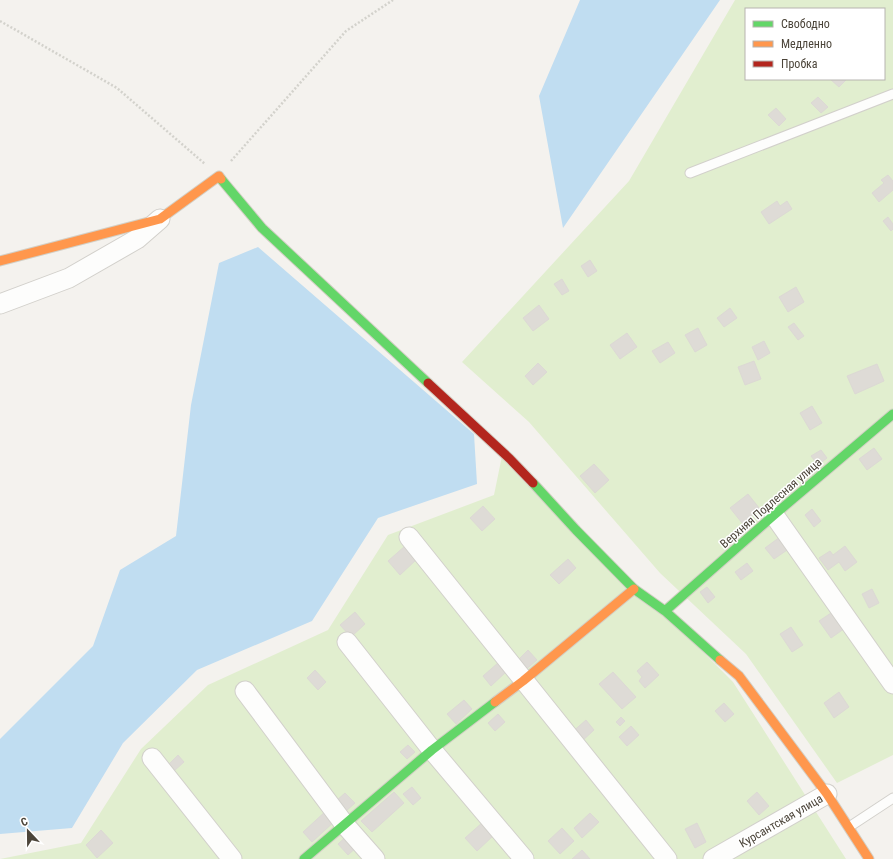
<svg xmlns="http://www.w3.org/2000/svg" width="893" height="859" viewBox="0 0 893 859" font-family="'Roboto Condensed',sans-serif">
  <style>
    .green { fill: #e1eecf; fill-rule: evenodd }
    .water { fill: #c0ddf1 }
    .building { fill: #dedbd6; stroke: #dcd9d4 }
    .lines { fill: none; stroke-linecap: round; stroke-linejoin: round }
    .lane-casing { stroke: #d2d0cb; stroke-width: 11 }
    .street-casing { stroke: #d2d0cb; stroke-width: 21 }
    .fast-casing { stroke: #d3cfc5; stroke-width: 11 }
    .slow-casing { stroke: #d3cfc5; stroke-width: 11 }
    .jam-casing { stroke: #d3cfc5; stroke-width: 11 }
    .path { stroke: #d3d2cc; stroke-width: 2.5; stroke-dasharray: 2 2; stroke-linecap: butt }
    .lane { stroke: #fdfdfc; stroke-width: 9 }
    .street { stroke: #fdfdfc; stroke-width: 19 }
    .fast { stroke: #63d668; stroke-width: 9 }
    .slow { stroke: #ff974d; stroke-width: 9 }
    .jam { stroke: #b3261e; stroke-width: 9 }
    .labels { text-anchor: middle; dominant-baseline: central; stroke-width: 3; stroke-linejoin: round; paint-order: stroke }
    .street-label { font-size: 12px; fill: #4b4439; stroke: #fff }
  </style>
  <rect width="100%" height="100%" fill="#f4f2ee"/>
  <path class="green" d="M735,0H893V755L837,783L746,654L660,573L529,422L462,362L629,181ZM746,9H884V79H746Z
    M503,451L733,682L846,859H0L81,843L141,749L208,685L328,630L388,535L494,495Z"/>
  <path class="water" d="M580,0H720L563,228L539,96Z
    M258,247L474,434L477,484L378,518L312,621L197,670L123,743L72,828L0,834V739L93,646L120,570L176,536L191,405L219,263Z"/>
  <path class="building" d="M830,79H847L839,87Z
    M818,97L828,107L821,113L811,103Z
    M776,108L786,119L779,126L768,115Z
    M888,175L893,181V190L879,202L872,193L884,183L881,180Z
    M777,201L780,206L787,201L792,209L769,224L761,212Z
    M888,217L893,224V229L891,231L883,221Z
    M590,260L597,271L588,277L581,266Z
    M562,279L569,291L562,295L554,284Z
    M796,287L804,302L788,312L779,297Z
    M539,305L549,319L533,331L523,318Z
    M730,308L737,318L724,327L717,318Z
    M794,323L804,336L798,340L788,327Z
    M698,328L707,345L695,352L685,335Z
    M627,333L637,347L620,359L610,345Z
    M764,341L770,353L758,360L752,347Z
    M668,342L675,353L660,363L652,351Z
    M754,361L761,379L745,385L738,367Z
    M538,363L547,372L533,385L525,376Z
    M877,364L884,381L855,394L847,376Z
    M812,406L822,423L810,430L800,413Z
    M874,448L882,459L867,470L859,459Z
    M821,450L827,458L818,465L811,456Z
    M594,464L609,480L595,493L580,476Z
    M748,494L760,509L742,523L730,508Z
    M483,506L495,519L482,531L470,518Z
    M812,509L821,521L814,527L805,515Z
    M784,534L793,546L774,559L765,548Z
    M405,546L417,559L400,575L388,561Z
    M845,546L857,562L845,571L839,562L828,570L819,558L830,551L833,555Z
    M568,559L576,568L559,584L550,575Z
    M747,563L753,571L741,580L735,572Z
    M707,587L715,597L708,603L700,592Z
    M872,589L879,603L869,608L862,594Z
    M837,609L848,626L831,638L819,621Z
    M355,612L365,624L351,637L340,625Z
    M791,627L803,645L792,652L780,634Z
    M528,650L537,660L523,672L515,663Z
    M499,662L507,671L491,686L483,676Z
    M647,662L659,675L645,688L639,681L642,677L637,671Z
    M315,670L326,682L318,690L307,678Z
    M613,672L636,697L622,709L599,684Z
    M839,692L849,707L834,718L824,703Z
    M464,700L472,709L456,724L447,714Z
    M724,703L734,714L725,722L715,711Z
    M498,714L505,722L495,731L488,723Z
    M621,717L625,721L620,726L616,722Z
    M586,720L594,730L580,743L571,733Z
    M631,726L639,735L627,746L619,737Z
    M408,745L415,752L407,759L400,752Z
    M178,755L184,762L174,771L168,765Z
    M412,787L421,798L413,805L403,794Z
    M394,792L404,803L372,832L361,821Z
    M757,792L769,806L759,815L747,801Z
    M345,793L355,803L346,811L336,801Z
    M327,810L336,820L312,842L303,832Z
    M590,813L599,822L582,838L574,828Z
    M483,822L494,835L477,851L465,838Z
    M697,823L706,842L695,848L685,829Z
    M562,828L574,841L560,854L548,841Z
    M101,830L113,843L97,858L86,845Z
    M349,834L359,845L348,855L338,844Z
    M582,850L590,859H572Z"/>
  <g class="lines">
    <defs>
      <path id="lane" d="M690,173L893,94
        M849,827L893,798"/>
      <path id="street" d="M0,304L69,278L137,239L160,219
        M774,515L893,684
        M409,537L667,859
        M347,642L432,750L524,859
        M245,691L345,825L375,859
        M152,758L232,859
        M713,859L827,794"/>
      <path id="fast" d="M221,179L262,228L428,383
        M533,483L576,530L634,589L665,611L720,660
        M665,611L774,515L893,414
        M304,859L432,750L495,702"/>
      <path id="slow" d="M0,261L160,219L219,176L221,179
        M720,660L739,676L827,794L869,859
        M495,702L523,681L634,589"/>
      <path id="jam" d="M428,383L510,459L533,483"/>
    </defs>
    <use href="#lane" class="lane-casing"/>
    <use href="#street" class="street-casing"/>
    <use href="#fast" class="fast-casing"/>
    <use href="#slow" class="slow-casing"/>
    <use href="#jam" class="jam-casing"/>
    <path class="path" d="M0,21L117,88L205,164
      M231,161L346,31L393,0"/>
    <use href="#lane" class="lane"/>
    <use href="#street" class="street"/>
    <use href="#fast" class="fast"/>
    <use href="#slow" class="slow"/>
    <use href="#jam" class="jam"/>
  </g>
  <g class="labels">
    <g class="street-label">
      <text transform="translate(771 503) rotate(-41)">Верхняя Подлесная улица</text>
      <text transform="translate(781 821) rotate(-30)">Курсантская улица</text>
    </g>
  </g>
  <rect x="745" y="8" width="140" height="72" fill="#ffffff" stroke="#b7b4b0"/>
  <rect x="753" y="21" width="20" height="6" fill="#63d668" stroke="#b7b4b0"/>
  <text x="781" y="28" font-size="12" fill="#4b4439">Свободно</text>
  <rect x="753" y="41" width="20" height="6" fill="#ff974d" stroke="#b7b4b0"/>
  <text x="781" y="48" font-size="12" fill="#4b4439">Медленно</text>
  <rect x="753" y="61" width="20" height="6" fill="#b3261e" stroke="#b7b4b0"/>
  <text x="781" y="68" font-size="12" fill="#4b4439">Пробка</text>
  <g transform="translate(28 831) rotate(338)" stroke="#ffffff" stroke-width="3" paint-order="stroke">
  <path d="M0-3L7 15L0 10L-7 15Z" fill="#4b4439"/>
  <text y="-6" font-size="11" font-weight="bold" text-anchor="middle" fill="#4b4439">С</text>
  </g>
</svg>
